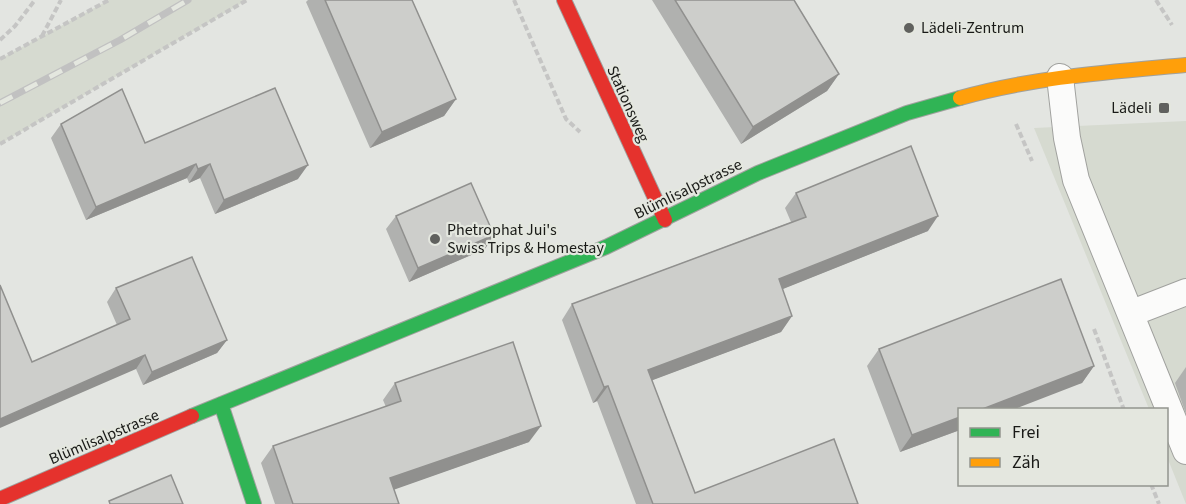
<svg xmlns="http://www.w3.org/2000/svg" width="1186" height="504" viewBox="0 0 1186 504" font-family="'Source Sans 3',sans-serif">
  <style>
    .built { fill: #d6dad0 }
    .lines { fill: none; stroke-linecap: round; stroke-linejoin: round }
    .lane-casing { stroke: #a0a19e; stroke-width: 28 }
    .fast-casing { stroke: #a0a19e; stroke-width: 16 }
    .slow-casing { stroke: #a0a19e; stroke-width: 16 }
    .jam-casing { stroke: #a0a19e; stroke-width: 16 }
    .path { stroke: #c5c5c4; stroke-width: 4; stroke-dasharray: 6 3; stroke-linecap: butt }
    .lane { stroke: #fbfbfa; stroke-width: 26 }
    .fast { stroke: #30b455; stroke-width: 14 }
    .slow { stroke: #ff9f0a; stroke-width: 14 }
    .jam { stroke: #e5322d; stroke-width: 14 }
    .rail-casing { stroke: #c1c1c1; stroke-width: 7 }
    .rail { stroke: #e4e7df; stroke-width: 4.5; stroke-dasharray: 14; stroke-linecap: butt }
    .wall { fill: #b0b1af }
    .shaded-wall { fill: #90908e }
    .building { fill: #cdcecb; stroke: #90908e; stroke-width: 1.5 }
    .poi-dot { fill: #60615e; stroke: #e4e7df; stroke-width: 2 }
    .labels { text-anchor: middle; dominant-baseline: central; stroke-width: 4.5; stroke-linejoin: round; paint-order: stroke }
    .poi-label { font-size: 16px; fill: #191a17; stroke: #e4e7df; text-anchor: start }
    .street-label { font-size: 16px; fill: #191a17; stroke: #e4e7df }
  </style>
  <rect width="100%" height="100%" fill="#e3e5e1"/>
  <path class="built" d="M109,0H247L0,144V59Z
    M1186,121V504L1167,457L1166,410L1149,409L1034,128Z"/>
  <g class="lines">
    <defs>
      <path id="lane" d="M1060,77L1067,138L1076,180L1186,451
        M1132,313L1186,292"/>
      <path id="fast" d="M221,404L254,504
        M192,416L606,247L758,173L907,113L960,98"/>
      <path id="slow" d="M960,98C1034,77 1110,72 1186,65"/>
      <path id="jam" d="M564,0L665,220
        M0,499L192,416"/>
    </defs>
    <use href="#lane" class="lane-casing"/>
    <use href="#fast" class="fast-casing"/>
    <use href="#slow" class="slow-casing"/>
    <use href="#jam" class="jam-casing"/>
    <path class="path" d="M514,0L566,119L580,132
      M1156,0L1172,25
      M42,36L61,0
      M0,40L15,26L35,0
      M0,59L109,0
      M1016,124L1032,161
      M0,144L247,0
      M1094,329L1124,410
      M1151,484L1159,504"/>
    <use href="#lane" class="lane"/>
    <use href="#fast" class="fast"/>
    <use href="#slow" class="slow"/>
    <use href="#jam" class="jam"/>
    <defs>
      <path id="rail" d="M0,103L120,40L188,0"/>
    </defs>
    <use href="#rail" class="rail-casing"/>
    <use href="#rail" class="rail"/>
  </g>
  <path class="wall" d="M308,0H412L456,99L444,116L370,148L306,2Z
    M652,0H794L839,74L827,91L741,144Z
    M61,124L145,143L298,179L215,214L200,178L189,183L187,178L86,220L51,138Z
    M796,193L928,231L782,289L792,316L781,332L652,380L695,493L858,504H636L597,401L593,403L562,320L572,304L791,222L785,208Z
    M396,216L485,249L409,282L386,229Z
    M116,288L227,340L217,353L143,385L136,369L32,362L117,325L107,302Z
    M879,349L1094,366L1082,383L960,410V430L900,452L867,366Z
    M1186,367V414L1175,383Z
    M395,383L529,442L394,489L399,504H275L261,463L273,446L386,407L383,400Z"/>
  <path class="shaded-wall" d="M839,74L827,91L741,144L753,127Z
    M456,99L444,116L370,148L382,132Z
    M196,164L187,178L86,220L96,207Z
    M210,164L200,178L189,183L198,169Z
    M308,165L298,179L215,214L224,200Z
    M938,216L928,231L768,295L779,279Z
    M494,235L485,249L409,282L418,268Z
    M792,316L781,332L637,386L648,370Z
    M227,340L217,353L143,385L152,372Z
    M145,355L136,369L0,428V419Z
    M1094,366L1082,383L1012,410H980Z
    M608,386L597,401L593,403L604,387Z
    M960,417V430L900,452L912,435Z
    M541,426L529,442L379,495L390,478Z"/>
  <path class="building" d="M325,0H412L456,99L382,132Z
    M675,0H794L839,74L753,127Z
    M275,88L308,165L224,200L210,164L198,169L196,164L96,207L61,124L122,89L145,143Z
    M911,146L938,216L779,279L792,316L648,370L695,493L834,439L858,504H653L608,386L604,387L572,304L806,217L796,193Z
    M471,183L494,235L418,268L396,216Z
    M192,257L227,340L152,372L145,355L0,419V285L32,362L130,319L116,288Z
    M1061,279L1094,366L980,410H960V417L912,435L879,349Z
    M513,342L541,426L390,478L399,504H293L273,446L401,401L395,383Z
    M171,475L183,504H110L109,501Z"/>
  <g class="poi-dot">
    <circle cx="909" cy="28" r="6"/>
    <rect x="1158" y="102" width="12" height="12" rx="3"/>
    <circle cx="435" cy="239" r="6"/>
  </g>
  <g class="labels">
    <g class="poi-label">
      <text x="921" y="28">Lädeli-Zentrum</text>
      <text x="1152" y="108" text-anchor="end">Lädeli</text>
      <text x="447" y="230">Phetrophat Jui's<tspan x="447" dy="18">Swiss Trips &amp; Homestay</tspan></text>
    </g>
    <g class="street-label">
      <text transform="translate(628 104) rotate(66)">Stationsweg</text>
      <text transform="translate(688 189) rotate(-26)">Blümlisalpstrasse</text>
      <text transform="translate(104 437) rotate(-23)">Blümlisalpstrasse</text>
    </g>
  </g>
  <rect x="958" y="408" width="210" height="78" fill="#e4e7df" stroke="#93958f" stroke-width="1.5"/>
  <rect x="970" y="428" width="30" height="9" fill="#30b455" stroke="#93958f" stroke-width="1.5"/>
  <text x="1012" y="438" font-size="18" fill="#191a17">Frei</text>
  <rect x="970" y="458" width="30" height="9" fill="#ff9f0a" stroke="#93958f" stroke-width="1.5"/>
  <text x="1012" y="468" font-size="18" fill="#191a17">Zäh</text>
</svg>
